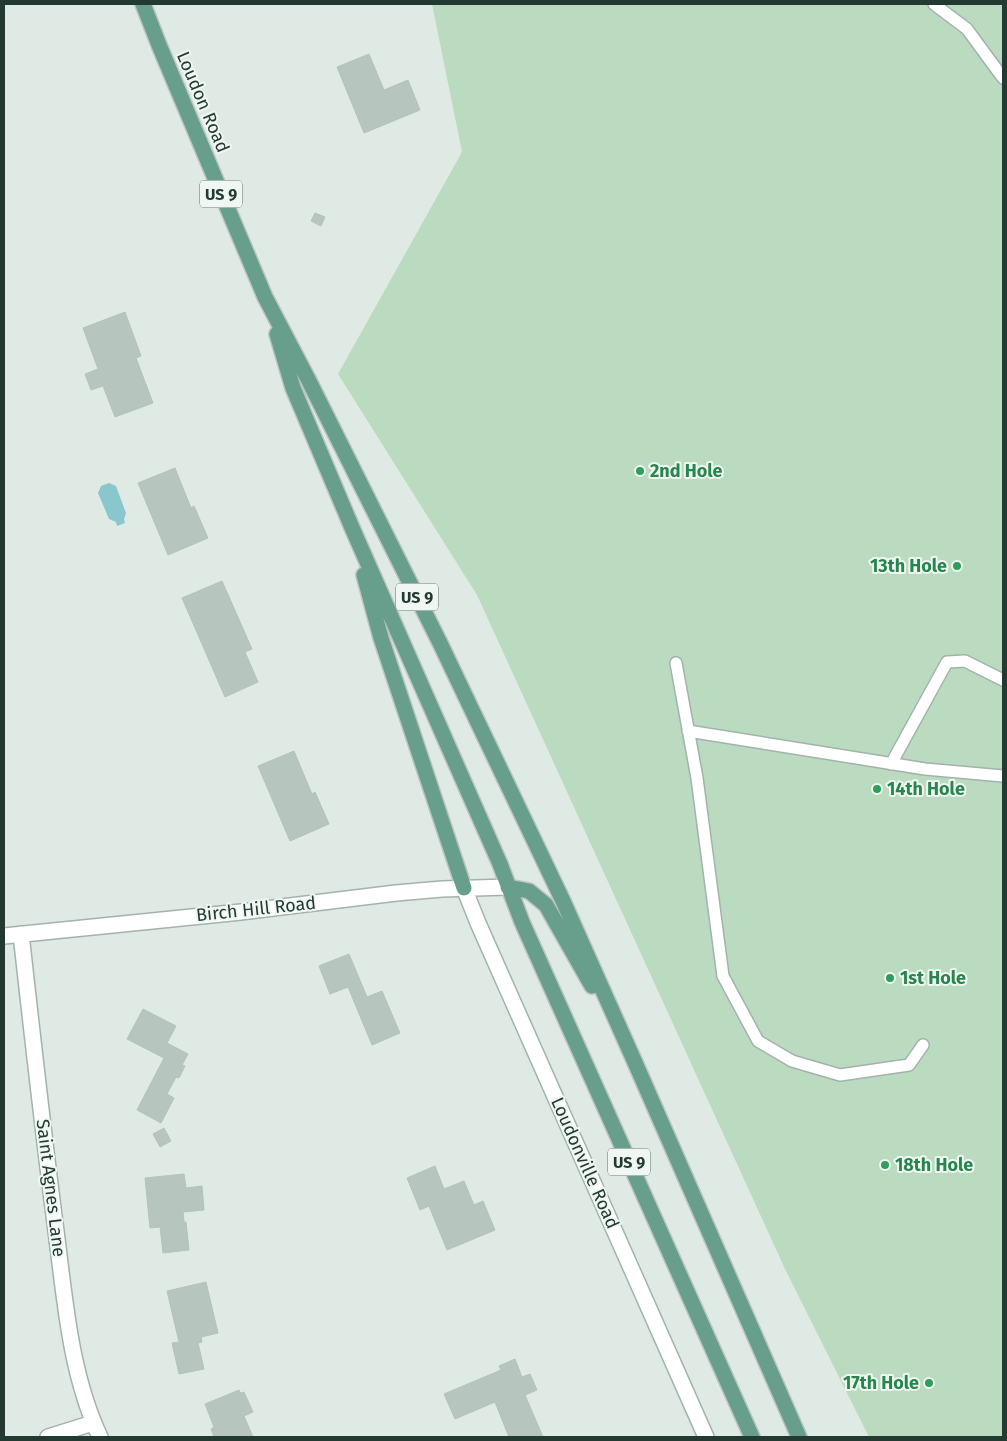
<svg xmlns="http://www.w3.org/2000/svg" width="1007" height="1441" viewBox="0 0 1007 1441" font-family="'Fira Sans',sans-serif">
  <style>
    .green { fill: #badbc0 }
    .water { fill: #8ac7cd }
    .building { fill: #b6c5be; stroke: #b3c3bc }
    .lines { fill: none; stroke-linecap: round; stroke-linejoin: round }
    .lane-casing { stroke: #a3b2ac; stroke-width: 14 }
    .street-casing { stroke: #a3b2ac; stroke-width: 18 }
    .secondary-casing { stroke: #a0b5ac; stroke-width: 18 }
    .primary-casing { stroke: #bdc4c2; stroke-width: 18 }
    .lane { stroke: #fff; stroke-width: 11 }
    .street { stroke: #fff; stroke-width: 15 }
    .secondary { stroke: #fff; stroke-width: 15 }
    .primary { stroke: #679e8c; stroke-width: 15 }
    .leisure-dot { fill: #2e9e5b; stroke: #f0f7f3; stroke-width: 2 }
    .labels { text-anchor: middle; dominant-baseline: central; stroke-width: 4; stroke-linejoin: round; paint-order: stroke }
    .shield { fill: #f0f7f3; stroke: #60736c; stroke-width: 1 }
    .shield-label { font-size: 16px; font-weight: bold; fill: #223a32 }
    .street-label { font-size: 18px; fill: #223a32; stroke: #f0f7f3 }
    .leisure-label { font-size: 18px; font-weight: bold; fill: #27864d; stroke: #f0f7f3; text-anchor: start }
  </style>
  <rect width="100%" height="100%" fill="#e0eae5"/>
  <path class="green" d="M432,4H1003V1437H869L785,1269L477,595L338,374L462,152Z"/>
  <path class="water" d="M109,483L116,486L126,513L124,519L125,523L117,526L116,522L109,519L98,493L101,486Z"/>
  <path class="building" d="M369,54L384,90L408,80L420,110L364,133L337,67Z
    M315,213L325,217L321,226L311,221Z
    M125,312L141,356L136,358L153,403L115,417L103,386L91,390L85,374L98,369L83,328Z
    M175,468L191,508L194,506L208,538L168,555L138,483Z
    M222,581L252,649L245,652L258,682L225,697L182,598Z
    M294,751L312,794L315,792L329,824L290,841L258,766Z
    M349,954L367,997L382,991L400,1033L372,1045L348,987L330,994L319,966Z
    M143,1009L176,1026L167,1043L188,1054L182,1065L185,1066L179,1078L176,1077L167,1094L174,1098L161,1123L137,1110L164,1058L127,1039Z
    M164,1128L171,1141L160,1147L153,1134Z
    M435,1166L444,1189L464,1181L474,1205L483,1201L495,1230L447,1250L429,1206L420,1210L407,1178Z
    M184,1174L186,1188L202,1186L204,1210L183,1212L184,1222H186L189,1250L163,1253L160,1227L150,1228L145,1178Z
    M206,1282L218,1333L201,1337L202,1342L198,1343L204,1369L179,1374L172,1343L179,1342L167,1291Z
    M515,1359L522,1377L530,1374L537,1390L525,1395L543,1437H509L495,1402L455,1419L444,1394L501,1370L499,1366Z
    M239,1390L240,1393L244,1392L253,1412L244,1416L253,1437H214L211,1429L214,1427L205,1404Z"/>
  <g class="lines">
    <defs>
      <path id="lane" d="M934,4L967,29L1003,78
        M676,663L697,778L723,976L758,1041L792,1061L840,1075L909,1065L923,1045
        M688,731L925,769L1003,776
        M891,764L947,662L965,661L1003,680"/>
      <path id="street" d="M21,934C32,1033 43,1132 56,1231C65,1300 70,1373 100,1437
        M4,936L241,912L396,893L442,889L508,887
        M48,1437L93,1423"/>
      <path id="secondary" d="M464,888L478,923L706,1437"/>
      <path id="primary" d="M143,4L159,45L265,297L309,381L440,643L563,901L637,1067L799,1437
        M277,334L293,388L353,530L500,864L522,922L752,1437
        M364,575L381,638L464,888
        M508,887L529,891L546,905L592,986"/>
    </defs>
    <use href="#lane" class="lane-casing"/>
    <use href="#street" class="street-casing"/>
    <use href="#secondary" class="secondary-casing"/>
    <use href="#primary" class="primary-casing"/>
    <use href="#lane" class="lane"/>
    <use href="#street" class="street"/>
    <use href="#secondary" class="secondary"/>
    <use href="#primary" class="primary"/>
  </g>
  <g class="leisure-dot">
    <circle cx="640" cy="471" r="5"/>
    <circle cx="957" cy="566" r="5"/>
    <circle cx="877" cy="789" r="5"/>
    <circle cx="890" cy="978" r="5"/>
    <circle cx="885" cy="1165" r="5"/>
    <circle cx="929" cy="1383" r="5"/>
  </g>
  <g class="labels">
    <g class="shield">
      <rect x="200" y="180.5" width="42" height="27" rx="4"/>
      <rect x="396" y="583.5" width="42" height="27" rx="4"/>
      <rect x="608" y="1148.5" width="42" height="27" rx="4"/>
    </g>
    <g class="shield-label">
      <text x="221" y="194">US 9</text>
      <text x="417" y="597">US 9</text>
      <text x="629" y="1162">US 9</text>
    </g>
    <g class="street-label">
      <text transform="translate(203 102) rotate(67)">Loudon Road</text>
      <text transform="translate(256 909) rotate(-6)">Birch Hill Road</text>
      <text transform="translate(585 1163) rotate(66)">Loudonville Road</text>
      <text transform="translate(51 1188) rotate(83)">Saint Agnes Lane</text>
    </g>
    <g class="leisure-label">
      <text x="650" y="471">2nd Hole</text>
      <text x="947" y="566" text-anchor="end">13th Hole</text>
      <text x="887" y="789">14th Hole</text>
      <text x="900" y="978">1st Hole</text>
      <text x="895" y="1165">18th Hole</text>
      <text x="919" y="1383" text-anchor="end">17th Hole</text>
    </g>
  </g>
  <rect width="1007" height="1441" fill="none" stroke="#223a32" stroke-width="10"/>
</svg>
